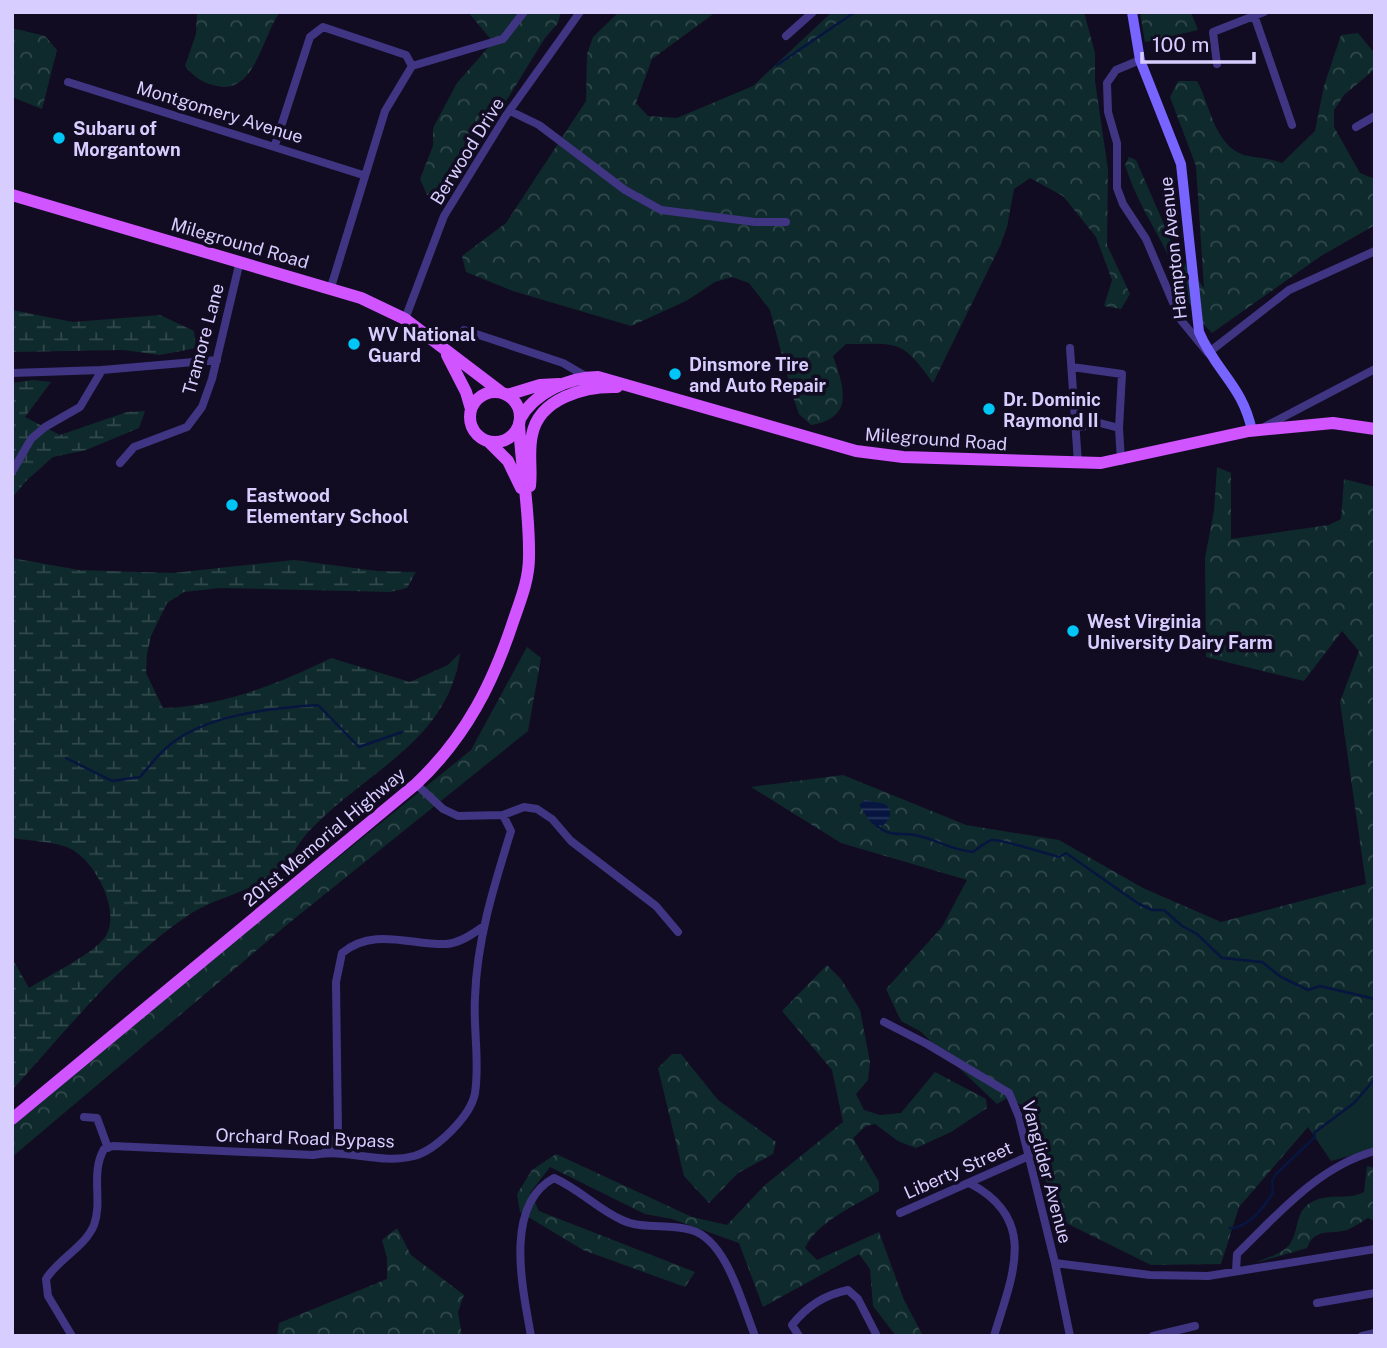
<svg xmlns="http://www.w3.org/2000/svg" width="1387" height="1348" viewBox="0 0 1387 1348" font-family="'Public Sans',sans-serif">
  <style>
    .forest { fill: url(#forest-crowns) }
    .wetland { fill: url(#wetland-marsh) }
    .green { fill: #0f2a2c }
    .water { fill: url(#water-rules) }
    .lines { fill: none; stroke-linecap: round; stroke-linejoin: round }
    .stream { stroke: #071640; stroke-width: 2.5 }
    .street { stroke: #403583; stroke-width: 8 }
    .secondary { stroke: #7864ff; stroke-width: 10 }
    .primary { stroke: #d054ff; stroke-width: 12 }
    .poi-dot { fill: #00c6f8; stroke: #120c22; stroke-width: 2.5 }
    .labels { text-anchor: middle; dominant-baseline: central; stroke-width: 7; stroke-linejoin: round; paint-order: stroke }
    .street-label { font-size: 18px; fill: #d8cdff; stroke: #120c22 }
    .poi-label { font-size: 18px; font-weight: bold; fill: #d8cdff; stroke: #120c22; text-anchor: start }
  </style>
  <defs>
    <pattern id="forest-crowns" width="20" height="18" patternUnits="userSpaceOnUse" patternTransform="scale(1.75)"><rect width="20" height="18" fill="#0f2a2c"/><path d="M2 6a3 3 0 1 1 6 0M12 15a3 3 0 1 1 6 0" fill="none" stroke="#31484c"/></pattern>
    <pattern id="wetland-marsh" width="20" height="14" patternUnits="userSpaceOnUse" patternTransform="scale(1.75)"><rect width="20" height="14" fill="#0f2a2c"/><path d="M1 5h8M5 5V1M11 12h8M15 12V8" fill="none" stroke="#31484c"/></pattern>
    <pattern id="water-rules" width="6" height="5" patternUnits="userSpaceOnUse" patternTransform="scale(1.75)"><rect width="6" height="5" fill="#071640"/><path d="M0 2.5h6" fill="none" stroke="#2a375d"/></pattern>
  </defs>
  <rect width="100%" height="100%" fill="#120c22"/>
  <path class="forest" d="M197,12H280C262,36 255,95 217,86C202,83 194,77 185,66L196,34Z
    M468,12H561L558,23L545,38L442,205L427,195L420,179L433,146V128L457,83L493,42Z
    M619,12H716L652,59L636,103L648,116L677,118L753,86L832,12H1084L1095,53V81L1108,170L1107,245L1130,294L1121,309L1104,306L1112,280L1096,237L1063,196L1030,178L1014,189L1007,227L1000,246L933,383C901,338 898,344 846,344L833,356C844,387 855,418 811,425L799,414L793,397L770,310L749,283L732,277L715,282L686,301L631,326L513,291L466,272L462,256L506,223L586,101L587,54L593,37Z
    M1140,12H1191L1198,30L1145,42Z
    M12,28L45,36L57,50L42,109L12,97Z
    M1358,33L1375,54V69L1344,95L1334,110V127L1360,173L1375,179V225L1321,256L1212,333C1182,302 1181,280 1162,243C1147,215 1135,196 1125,165L1129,157L1136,160L1176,252L1204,288L1196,166L1170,97L1178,81H1197C1210,104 1214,145 1244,155C1256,158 1269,158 1282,163L1315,131L1324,86L1341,35Z
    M1217,467L1231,473V539L1329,525L1341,519L1344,479L1375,487V1149L1331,1161L1308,1127L1239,1207L1221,1264L1151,1265L1056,1218L1027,1109L1009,1097L997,1104L920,1031L901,1021L886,989L942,927L967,880L841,843L751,787L843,775L966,825L1059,840L1143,888L1221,922L1366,884L1340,702L1359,651L1342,631L1304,681L1206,657L1205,558L1214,511Z
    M527,647L541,658L528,731L289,923L12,1157V1122L471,750Z
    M827,965L841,979L860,1010L870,1062L868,1080L856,1094L864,1110L880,1115L901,1113L935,1072L986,1099L987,1108L951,1132L916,1148L898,1141L875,1124L866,1126L853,1138L879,1182V1191C856,1205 817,1222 805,1248L817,1260L879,1232L904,1300L923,1336H896L873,1306L870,1269L859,1254L763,1307L739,1243L672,1219L645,1214L550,1167L530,1193L539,1211L695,1272L685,1287L583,1250L520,1212L517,1194L532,1170L556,1154L692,1217L727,1225L765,1185L843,1122L832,1070L782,1011Z
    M672,1054H681L718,1100L776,1142L773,1154L738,1173L709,1203L684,1176L658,1068Z
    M1367,1166L1375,1168V1221L1368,1218C1361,1222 1354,1227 1347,1230C1330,1235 1315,1227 1307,1248L1255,1263C1264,1259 1277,1255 1285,1249C1301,1237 1292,1214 1310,1203C1327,1192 1347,1201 1364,1192Z
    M397,1228L411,1255L464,1295L458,1312L462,1336H277L279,1323L387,1279V1258L382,1240Z"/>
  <path class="wetland" d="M12,310L73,322L160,315L194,331L196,348L160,355L123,350L12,352Z
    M33,380L51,382L25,417L60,435L127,412L145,411L139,428L86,450L53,457L26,481L12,498V383Z
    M12,558L79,570L173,573L294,560L377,571L416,572L407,588L390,592L220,588L184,592L167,603L151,636L147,654L146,673L163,708C222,706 279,684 331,658L410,682L448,665L460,653C449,740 367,771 313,827C299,840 291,860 276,872C251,892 217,897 190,914C121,960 68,1029 12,1090V958L29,988C48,976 88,956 102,941C125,916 96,862 71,849C55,841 29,841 12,838Z"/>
  <path class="green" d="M1375,1079V1143L1338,1159L1320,1131Z"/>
  <path class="water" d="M865,800L885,804L890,809V817L883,826L872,824L859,805Z"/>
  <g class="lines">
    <path class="stream" d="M777,65L855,12
      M66,758L112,781L140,777C148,768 156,757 165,749C201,715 271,708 318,705L359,747L402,732
      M876,825C891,839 902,831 919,836C940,841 948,849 973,852C978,849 986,841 992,840C1001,839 1047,854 1059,857L1066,853L1139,904L1152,910H1164L1182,926L1197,934L1222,958L1262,962L1281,977L1308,990L1320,986L1375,999
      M1230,1228C1249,1228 1264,1207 1273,1193L1272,1181L1276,1174L1315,1137L1314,1133L1354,1103L1375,1079"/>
    <path class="street" d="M1253,12L1292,125
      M786,36L813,12
      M1140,60L1116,70L1107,83L1108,112L1117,143V188L1123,204L1146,239L1180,319L1208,353L1289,290L1375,251
      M1217,64L1213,32L1264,12
      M412,66L503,39L524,12
      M68,82L363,175
      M510,111L539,125L625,190L661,210L755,222H786
      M1356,127L1375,116
      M275,145L310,37L323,27L406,55L412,66L385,111L331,287
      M405,319L444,216L505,117L580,12
      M464,330L563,363L587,377
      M1070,348L1078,463
      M1072,367L1122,374L1119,428L1121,461
      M12,373L102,370L217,360
      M1266,426L1375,369
      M1075,428L1100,423L1119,428
      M120,463L134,447L187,427L202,407L212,379L240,261
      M12,472L31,439L45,427L80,407L102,370
      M503,815L524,807L537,809L552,819L571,841L656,906L678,932
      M884,1022L927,1044L1009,1093L1019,1117L1055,1263L1150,1275L1208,1276L1375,1249
      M84,1117L97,1118L108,1148
      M325,1152L333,1145L338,1132L336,982L342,953C373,927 410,945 446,944C459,943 470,936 481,928
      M971,1184C1039,1220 1012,1276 994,1336
      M900,1213L1029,1156
      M1055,1263L1070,1336
      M1236,1271L1237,1254C1279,1213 1318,1167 1375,1151
      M1317,1303L1375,1293
      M72,1336L48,1296L46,1279C58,1259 85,1247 94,1225C103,1200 90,1174 104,1149L113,1146L313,1155C346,1148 380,1165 414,1156C436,1150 471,1116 475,1093C480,1062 473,1028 475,997C477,939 494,886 511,831L503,815L458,816L443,809L416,784
      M531,1336C523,1290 503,1205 554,1178C579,1189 598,1209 622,1220C643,1230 669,1223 691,1230C727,1240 742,1304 755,1336
      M799,1336L792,1325C807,1306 824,1295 848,1290L858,1299L877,1336
      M1153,1336L1195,1326
      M1362,1336L1375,1333"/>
    <path class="secondary" d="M1132,12L1140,60L1181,164L1199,332C1216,372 1243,386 1252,431"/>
    <path class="primary" d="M12,195L361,298L405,319L501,392
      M447,355L466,392L471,409
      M470 417a25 25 0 1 1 50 0a25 25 0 1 1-50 0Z
      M507,395L540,385L559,384
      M520,419C534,393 569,377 598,377L856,451L903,457L1101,463L1249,431L1333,423L1375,429
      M488,441L508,461L521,488
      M530,486C532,469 528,452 532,435C539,398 585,386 617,387
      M12,1119L416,784C466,737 493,683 514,619C521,599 529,579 529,557C530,511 521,468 519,423"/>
  </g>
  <g class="poi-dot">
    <circle cx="59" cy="138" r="7"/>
    <circle cx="354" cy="344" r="7"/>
    <circle cx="675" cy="374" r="7"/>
    <circle cx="989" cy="409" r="7"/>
    <circle cx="232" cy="505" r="7"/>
    <circle cx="1073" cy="631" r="7"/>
  </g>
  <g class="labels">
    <g class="street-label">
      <text transform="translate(220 112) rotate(17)">Montgomery Avenue</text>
      <text transform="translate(467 151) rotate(-58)">Berwood Drive</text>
      <text transform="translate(240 243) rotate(16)">Mileground Road</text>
      <text transform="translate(1173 248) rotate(-96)">Hampton Avenue</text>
      <text transform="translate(203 339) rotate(-75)">Tramore Lane</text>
      <text transform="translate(936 439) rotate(4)">Mileground Road</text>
      <text transform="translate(324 837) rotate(-40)">201st Memorial Highway</text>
      <text transform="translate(305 1138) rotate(2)">Orchard Road Bypass</text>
      <text transform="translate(958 1170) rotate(-24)">Liberty Street</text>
      <text transform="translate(1047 1172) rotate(75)">Vanglider Avenue</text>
    </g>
    <g class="poi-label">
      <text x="73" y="128">Subaru of<tspan x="73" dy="21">Morgantown</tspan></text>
      <text x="368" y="334">WV National<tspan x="368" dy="21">Guard</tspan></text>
      <text x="689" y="364">Dinsmore Tire<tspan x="689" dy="21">and Auto Repair</tspan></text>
      <text x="1003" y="399">Dr. Dominic<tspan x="1003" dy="21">Raymond II</tspan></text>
      <text x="246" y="495">Eastwood<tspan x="246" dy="21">Elementary School</tspan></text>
      <text x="1087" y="621">West Virginia<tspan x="1087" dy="21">University Dairy Farm</tspan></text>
    </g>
  </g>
  <rect width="1387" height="1348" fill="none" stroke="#d8cdff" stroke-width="28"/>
  <path d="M1142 52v10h112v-10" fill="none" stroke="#d8cdff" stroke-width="3.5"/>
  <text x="1152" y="52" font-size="21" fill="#d8cdff" stroke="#120c22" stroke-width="5" paint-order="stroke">100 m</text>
</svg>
